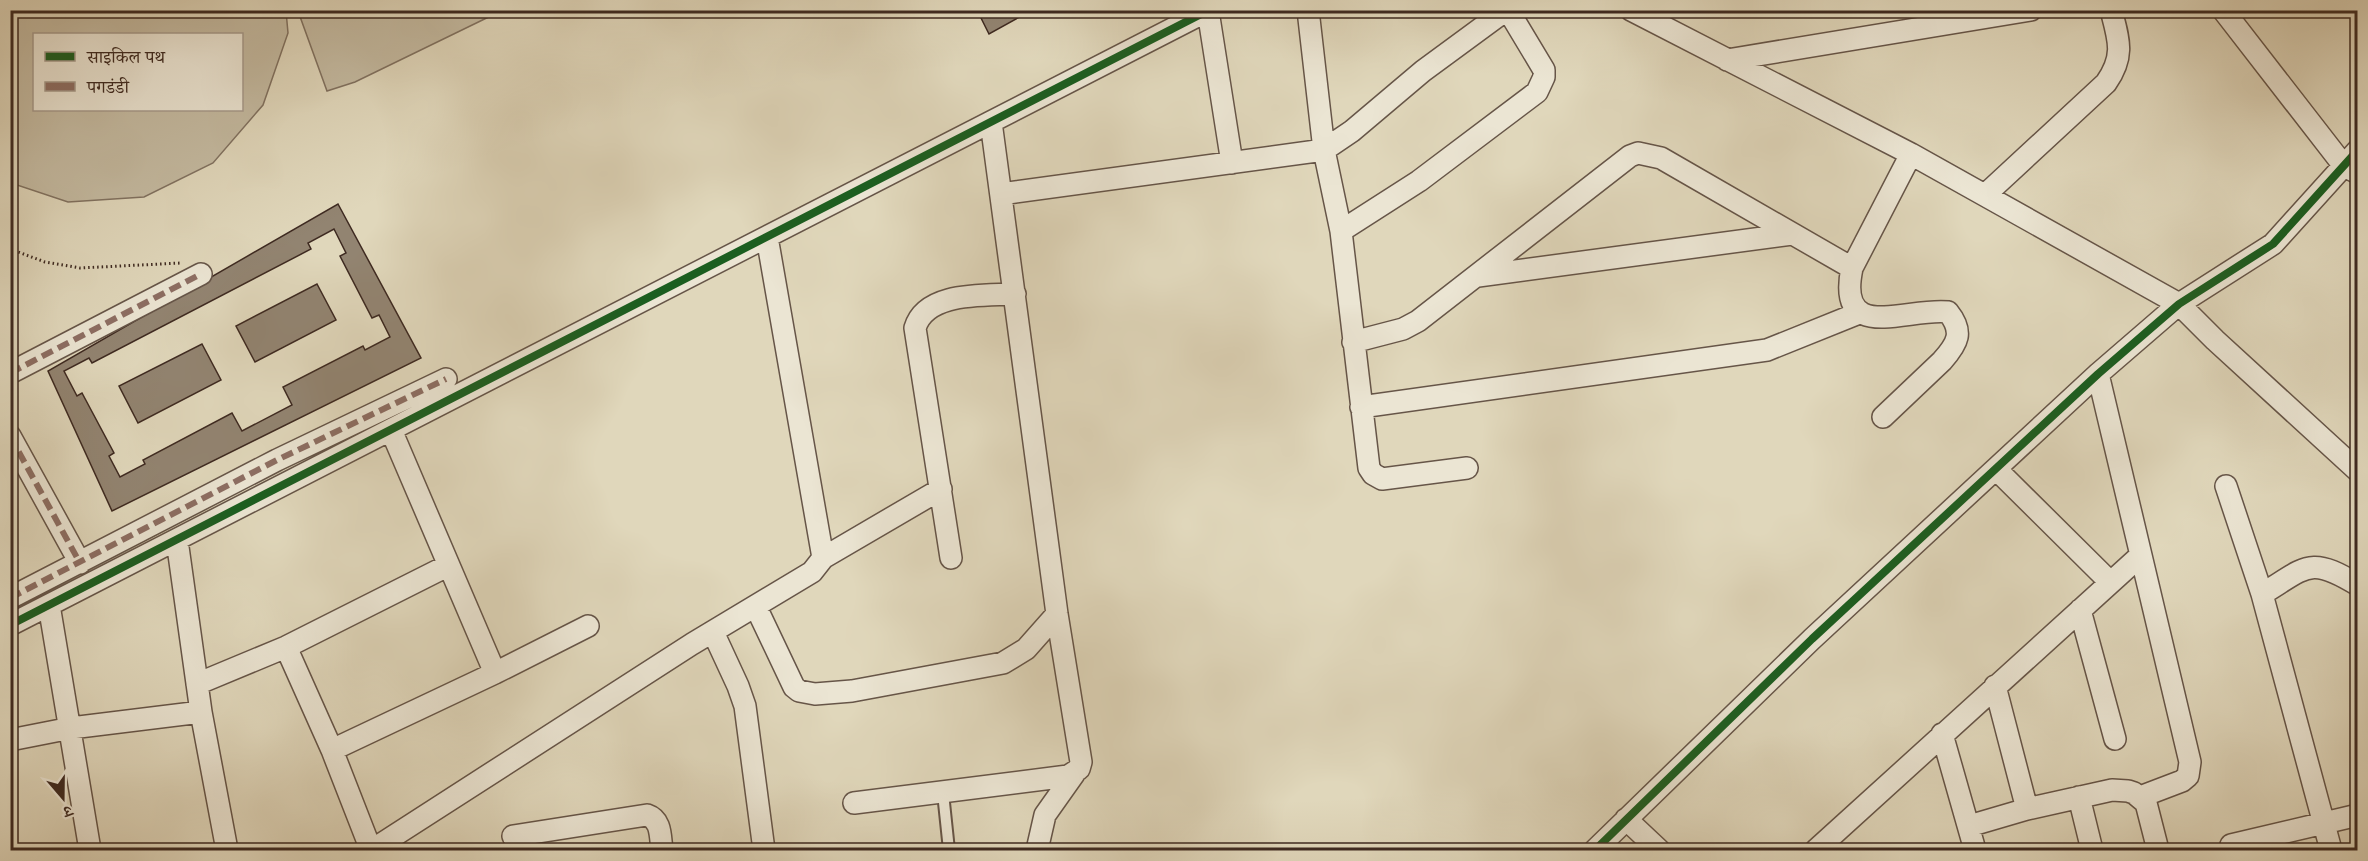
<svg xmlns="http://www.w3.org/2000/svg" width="2368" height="861" viewBox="0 0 2368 861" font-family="Cardo,'Noto Serif Devanagari',serif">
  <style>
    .green { fill: #c4baa1; stroke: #817261; stroke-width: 1.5; fill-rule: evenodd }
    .building { fill: #928471; stroke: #3e2a21; stroke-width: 1.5; fill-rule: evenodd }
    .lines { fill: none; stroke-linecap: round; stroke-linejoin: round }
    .service-casing { stroke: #665548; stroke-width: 14 }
    .minor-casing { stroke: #665548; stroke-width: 24 }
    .path { stroke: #3e2a21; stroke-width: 3; stroke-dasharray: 1.5 3; stroke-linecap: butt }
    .service { stroke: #ebe5d3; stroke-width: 10 }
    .minor { stroke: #ebe5d3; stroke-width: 21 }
    .quiet { stroke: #8d6e63; stroke-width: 6; stroke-dasharray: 12 6; stroke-linecap: butt }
    .cycleway-casing { stroke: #ebe5d3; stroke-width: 11 }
    .cycleway { stroke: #1b5e20; stroke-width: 8 }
  </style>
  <rect width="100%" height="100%" fill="#e0d7bb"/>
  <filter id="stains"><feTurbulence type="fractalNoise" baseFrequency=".00333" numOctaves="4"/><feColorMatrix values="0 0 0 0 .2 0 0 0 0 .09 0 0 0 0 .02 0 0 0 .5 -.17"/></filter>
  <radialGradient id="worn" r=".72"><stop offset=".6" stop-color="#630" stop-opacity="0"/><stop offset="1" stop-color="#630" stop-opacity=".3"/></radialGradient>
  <path class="green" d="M11,10L286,11L288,33L263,105L213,163L144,197L68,202L11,183ZM34,34H242V110H34Z
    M298,11V10L501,11L355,82L327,91Z"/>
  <path class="building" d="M977,10H1032L989,34Z
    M338,204L421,358L112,511L48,371Z
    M334,229L346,253L340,256L372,318L379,315L390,337L365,350L363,346L283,387L292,405L242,431L232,413L143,460L145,464L120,477L109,456L114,453L82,393L77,396L64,371L89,358L92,363L311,249L308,243ZM317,284L336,320L255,362L236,326ZM202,344L221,380L138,423L119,386Z"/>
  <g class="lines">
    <defs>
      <path id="service" d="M943,793L949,850"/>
      <path id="minor" d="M1308,10L1324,150L1341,231L1369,468L1373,474L1382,479L1467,468
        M1631,10L1911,154L2179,304L2215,340L2358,471
        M2223,10L2344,166L2358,173
        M1208,11L1232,163
        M1727,60L2031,10
        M1001,194L1324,150L1352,131L1423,71L1506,10
        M1985,195L2106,83C2125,56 2119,40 2111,10
        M1341,231L1419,181L1537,92L1544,77V70L1508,10
        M1478,276L1792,234
        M1353,342L1403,329L1418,321L1630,156L1638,153L1661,158L1852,268
        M10,373L201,274
        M2098,374L2190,762L2188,776L2182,781L2140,797
        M1361,407L1767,350L1859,313
        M1883,417L1942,361C1958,343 1964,332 1948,312C1907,307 1836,345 1852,268L1911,154
        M391,430L495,673
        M10,436L80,563
        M1996,469L2110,582
        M2226,486L2262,594L2331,850
        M177,540L201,712L227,850
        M823,558L941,489
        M951,558L915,328C926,291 984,296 1015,294
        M2262,594C2307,567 2309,555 2358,585
        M10,598L277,460L446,379
        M49,605L90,850
        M756,607L794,687L799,691L815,694L852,691L1003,663L1026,649L1057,614
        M2080,610L2115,739
        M10,625L1209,10
        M713,632L738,686L745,706L764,850
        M286,647L332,750L371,850
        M197,684L286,647L447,566
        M1995,686L2027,809
        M1942,734L1975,850
        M10,740L71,728L201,712
        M332,750L495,673L588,626
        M2079,797L2092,850
        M854,803L1068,776L1079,769L1081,762L1057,614L991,122
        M1626,819L1659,850
        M1969,826L2027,809L2112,790L2128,791L2134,793L2146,803L2158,850
        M513,836L647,815C662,820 660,837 662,850
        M2231,845L2358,815
        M372,850L692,644L812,572L823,558L767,237
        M1037,850L1045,815L1074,774
        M1595,850L1812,639L2098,374L2179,304L2273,244L2358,150
        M1816,850L2140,556"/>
    </defs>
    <use href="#service" class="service-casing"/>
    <use href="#minor" class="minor-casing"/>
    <path class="path" d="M10,249L45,262L80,268L181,263"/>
    <use href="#service" class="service"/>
    <use href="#minor" class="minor"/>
    <path class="quiet" d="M10,373L201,274
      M10,436L80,563
      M10,598L277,460L446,379"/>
    <defs>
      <path id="cycleway" d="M10,625L1209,10
        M1595,850L1812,639L2098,374L2179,304L2273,244L2358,150"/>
    </defs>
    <use href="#cycleway" class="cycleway-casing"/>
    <use href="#cycleway" class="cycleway"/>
  </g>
  <rect width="2368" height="861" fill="none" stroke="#e0d7bb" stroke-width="36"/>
  <rect x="12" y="12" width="2344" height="837" fill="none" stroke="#3e2a21" stroke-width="3"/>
  <rect x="18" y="18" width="2332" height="825" fill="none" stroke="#3e2a21" stroke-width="1.5"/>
  <rect x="33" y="33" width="210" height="78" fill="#ebe5d3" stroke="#a69a8c" stroke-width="1.5"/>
  <rect x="45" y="52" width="30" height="9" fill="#1b5e20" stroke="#a69a8c" stroke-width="1.5"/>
  <text x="87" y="63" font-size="18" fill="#3e2a21">साइकिल पथ</text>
  <rect x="45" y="82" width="30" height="9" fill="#8d6e63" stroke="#a69a8c" stroke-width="1.5"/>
  <text x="87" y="93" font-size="18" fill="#3e2a21">पगडंडी</text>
  <g transform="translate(63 798) rotate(160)" stroke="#ebe5d3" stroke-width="4.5" paint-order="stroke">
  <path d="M0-4.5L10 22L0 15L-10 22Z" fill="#3e2a21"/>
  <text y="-9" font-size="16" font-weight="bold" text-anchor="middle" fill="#3e2a21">उ</text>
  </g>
  <rect width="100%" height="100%" filter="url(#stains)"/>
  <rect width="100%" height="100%" fill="url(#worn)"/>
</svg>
